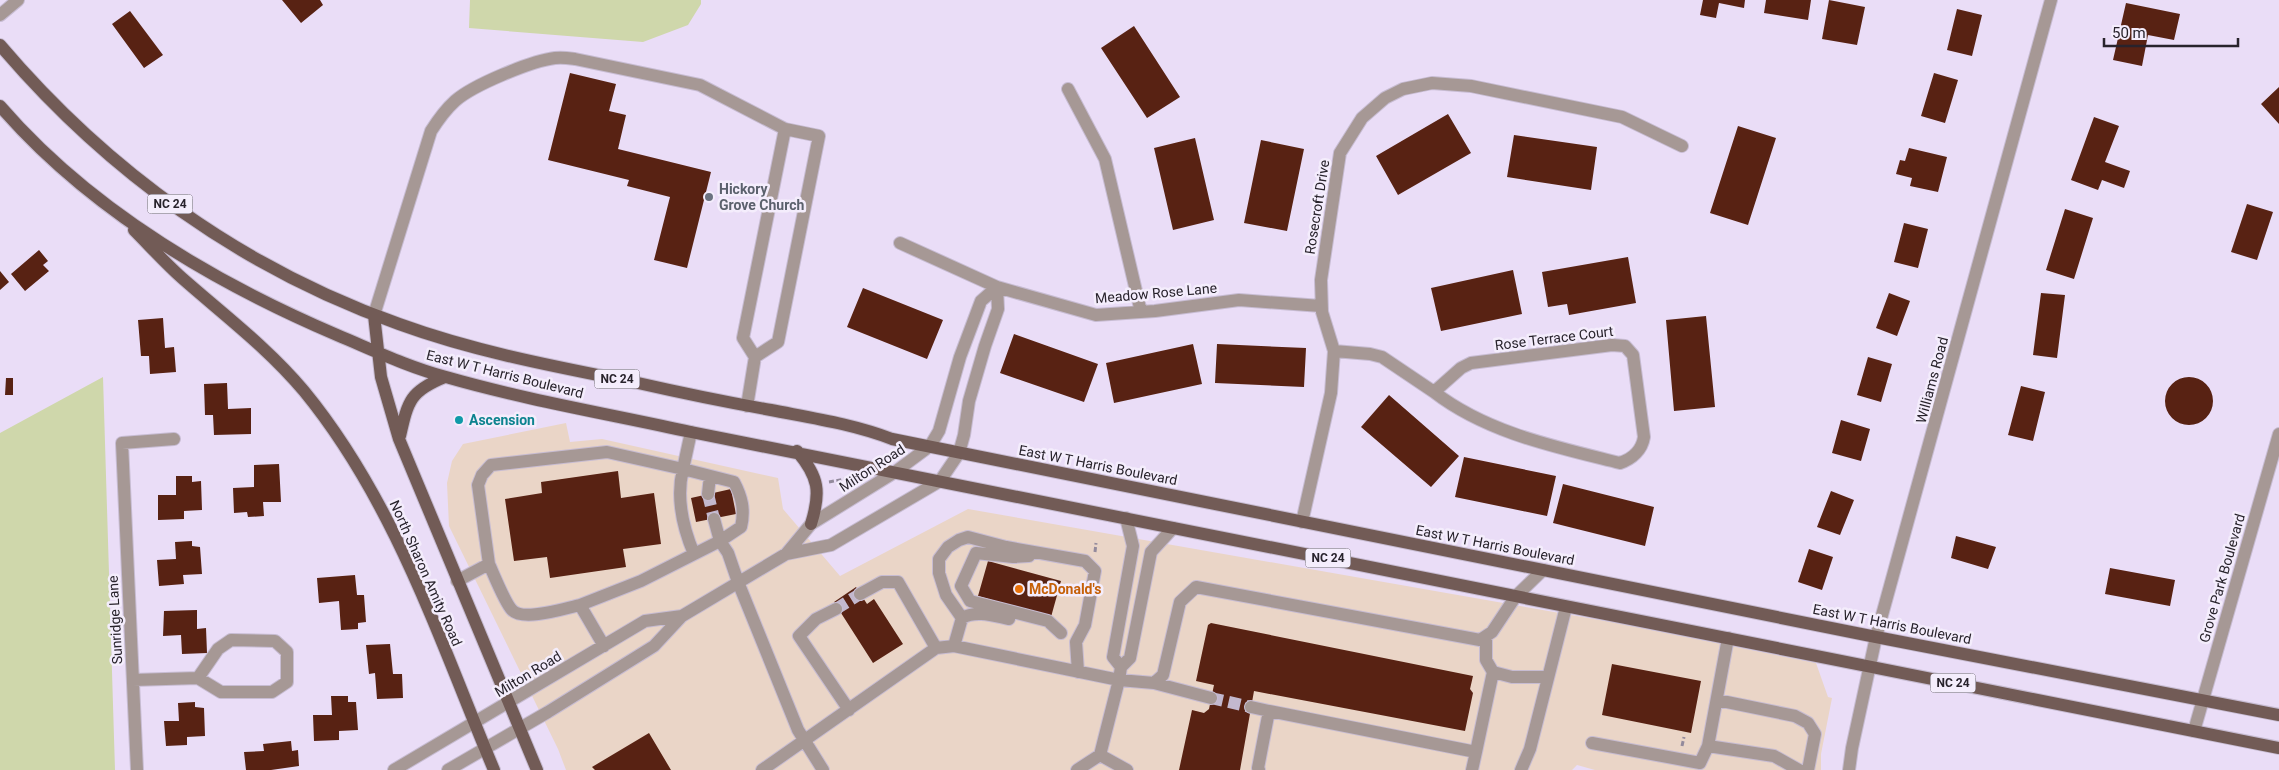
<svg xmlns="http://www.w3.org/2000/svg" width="2279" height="770" viewBox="0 0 2279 770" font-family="Roboto,sans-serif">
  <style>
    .commercial { fill: #ead5c7 }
    .green { fill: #cfd7ab }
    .building { fill: #582213 }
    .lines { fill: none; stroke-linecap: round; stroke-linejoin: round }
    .minor-tunnel { stroke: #c3b8ce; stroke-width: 12; stroke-dasharray: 12 6; stroke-linecap: butt }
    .minor-casing { stroke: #c7bcd2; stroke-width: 14 }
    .major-casing { stroke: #c7bcd2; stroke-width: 14 }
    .path { stroke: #938a9c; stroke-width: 3; stroke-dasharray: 5 2.5; stroke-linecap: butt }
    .minor { stroke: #a69895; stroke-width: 12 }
    .major { stroke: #725b56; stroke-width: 12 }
    .worship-dot { fill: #6b7280; stroke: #f4edfc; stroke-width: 2 }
    .culture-dot { fill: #0f9aa8; stroke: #f4edfc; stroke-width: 2 }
    .food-dot { fill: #e8710a; stroke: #f4edfc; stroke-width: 2 }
    .labels { text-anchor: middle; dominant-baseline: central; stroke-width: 5; stroke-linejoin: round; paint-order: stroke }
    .shield { fill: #f4edfc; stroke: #65606a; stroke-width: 1 }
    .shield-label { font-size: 12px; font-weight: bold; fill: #28232c }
    .worship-label { font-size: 14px; font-weight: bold; fill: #5b616d; stroke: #f4edfc; text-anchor: start }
    .street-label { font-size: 14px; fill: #28232c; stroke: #f4edfc }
    .culture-label { font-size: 14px; font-weight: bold; fill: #0d838f; stroke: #f4edfc; text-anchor: start }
    .food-label { font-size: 14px; font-weight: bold; fill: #c56008; stroke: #f4edfc; text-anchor: start }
  </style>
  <rect width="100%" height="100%" fill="#eaddf7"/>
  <path class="commercial" d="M566,423L570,442L602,439L778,478L783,509L840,576L968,509L1611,622L1816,663L1828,697L1832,698L1821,754V770H1595L1577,765L1572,770H566L558,749L449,526L447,483L452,461L463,444Z"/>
  <path class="green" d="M470,0H701V4L688,25L643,42L469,28Z
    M103,377L115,770H0V433Z"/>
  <path class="building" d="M282,0H320L323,5L301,23Z
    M1703,0H1745L1744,8L1719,3L1716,18L1700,15Z
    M1766,0H1811L1808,20L1764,13Z
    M1829,0L1865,7L1857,45L1822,39Z
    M2126,3L2180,14L2174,40L2148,35L2142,66L2113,60Z
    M1957,9L1982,15L1972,56L1947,50Z
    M130,11L163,55L144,68L112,24Z
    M1134,26L1180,97L1147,118L1101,48Z
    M570,73L616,84L609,111L626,115L618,149L711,172L687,268L654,260L670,197L627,186L629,180L548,160Z
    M1934,73L1958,80L1945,123L1921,116Z
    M2279,87V124L2261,104Z
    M1448,114L1471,153L1398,195L1376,156Z
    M2094,117L2119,126L2105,162L2130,171L2124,188L2102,180L2098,190L2071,180Z
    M1738,126L1776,138L1748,225L1710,213Z
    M1514,135L1597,147L1591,190L1507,177Z
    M1195,138L1214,220L1173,230L1154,148Z
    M1261,140L1304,149L1287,231L1244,223Z
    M1909,148L1947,157L1938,192L1910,186L1912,178L1896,174L1900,160L1905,161Z
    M2247,204L2273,212L2257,260L2231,252Z
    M2065,209L2093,218L2074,279L2046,270Z
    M1904,223L1928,229L1918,268L1894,262Z
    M39,250L48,261L43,265L49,271L25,291L11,274Z
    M1628,257L1636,303L1569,315L1567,304L1548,307L1542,272Z
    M1513,270L1522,314L1441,331L1431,288Z
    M0,271L9,282L0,290Z
    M863,288L943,320L927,359L847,327Z
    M1889,293L1910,301L1897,336L1876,328Z
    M2041,293L2065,295L2057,358L2033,355Z
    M1706,316L1715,407L1674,411L1666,320Z
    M163,318L165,348L174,347L176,372L150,374L149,356H141L138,320Z
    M1014,334L1098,364L1084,402L1000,373Z
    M1193,344L1202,384L1114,403L1106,363Z
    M1217,344L1306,348L1304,387L1215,383Z
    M1868,357L1892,364L1881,402L1857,395Z
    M2165 401a24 24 0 1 1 48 0a24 24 0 1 1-48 0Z
    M6,378H13V395H5Z
    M227,383L228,409L251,408V434L214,435L213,415H205L204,384Z
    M2021,386L2045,392L2033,441L2008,435Z
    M1389,395L1459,456L1431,487L1361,427Z
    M1841,420L1870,429L1861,461L1832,453Z
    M1464,457L1556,476L1547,516L1455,497Z
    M279,464L281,502H263L264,516L248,517L247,512L234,513L233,488L254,487V465Z
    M618,471L621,498L654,493L661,544L623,549L626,567L550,578L547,557L514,561L505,499L542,493L541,482Z
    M176,476H192V482L201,481L202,510L184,511V519L158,520V495H176Z
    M1563,484L1654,507L1645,546L1553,523Z
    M731,489L736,514L696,522L691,498Z
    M1831,491L1854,500L1840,535L1817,527Z
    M1956,536L1996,547L1988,569L1951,558Z
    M192,541V546L200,547L202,574L183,575L184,584L159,586L157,560L176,559L175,542Z
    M1809,549L1833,557L1822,590L1798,582Z
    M988,561L1061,581L1051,617L978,596Z
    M2110,568L2175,580L2170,606L2105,594Z
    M355,575L357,595H364L366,622L358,623V629L341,630L339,601L319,603L317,578Z
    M856,587L867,604L874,599L903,644L873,663L834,602Z
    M197,610V629L206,628L207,653L182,654L181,635L163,636L164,611Z
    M1211,623L1473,676L1470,689L1473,693L1465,731L1254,691L1240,770H1179L1192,710L1204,713L1209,709L1214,685L1196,681L1208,625Z
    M390,644L393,674H402L403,698L377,699L375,673L369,674L366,645Z
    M1612,664L1701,681L1691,733L1602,715Z
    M331,696H348V702H356L358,730L339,731V740L314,741L313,715H332Z
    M195,702V707L204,708L205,736L187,737V745L166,746L164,721H179L178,703Z
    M649,733L671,770H595L592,767Z
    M291,741L292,751L298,750L299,766L271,770H246L244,752L264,751L263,744Z"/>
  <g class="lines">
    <path class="minor-tunnel" d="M708,494L714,519
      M836,609L860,594
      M1211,698L1251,707"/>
    <defs>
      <path id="minor" d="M0,15L18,0
        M1068,89L1105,159L1141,312
        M900,243L997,287L1096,315L1155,311L1239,300L1321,306
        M374,315L431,131C438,120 445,110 455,101C473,85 531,61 555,58C562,57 568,58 575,59L700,85L785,129L743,338L755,357L747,406
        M1612,345L1625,346L1633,355L1644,437C1642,450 1632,459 1620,463C1556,447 1487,433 1434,392L1461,368L1471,363Z
        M1334,351L1370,354L1382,357L1434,392
        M755,357L778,342L819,136L785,129
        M708,494L710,476
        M1302,522L1331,393L1334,351L1322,312L1321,280L1340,153L1362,118L1385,98L1403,89L1432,83L1471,86L1622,117L1682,146
        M694,554C683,528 676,497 683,469L734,482C742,497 745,510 741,527L720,541L714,519
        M786,554L811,524L895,472L930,446L939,431L960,357L981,301L997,287
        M1029,556L1013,557L976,553L961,586L970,601L1048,621L1061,633
        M489,564C494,575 505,603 512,610C523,622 566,608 580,605L604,646
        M457,581L489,564L478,485L482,475L491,465L607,452L683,469L691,432
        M860,594L882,582H898L936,648
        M580,605L641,581L720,541L728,553L738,582L798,730L823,770
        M836,609L816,619L799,636L849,710
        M962,618L946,595L939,573V559L948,547L959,540L968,537L1006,547L1085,561L1095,571L1085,625L1076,642L1078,672
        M1486,636V660L1493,672L1512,677H1548
        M954,646L962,618C976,610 994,616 1009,619
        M1121,667L1113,657L1133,546L1126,518
        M133,680L198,678L221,692H272L287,682V652L275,641L231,640L218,649L198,678
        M1154,683L1211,698
        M1717,700L1795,716L1808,723L1815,734L1808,770
        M1251,707L1269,711
        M2194,731L2279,434
        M1592,743L1700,763L1708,746L1728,638
        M1708,746L1774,756L1799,770
        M1476,752L1493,672
        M1100,755L1127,770
        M137,770L122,443L174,439
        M394,770L645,621L682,616
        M448,770L548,712L654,646L682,616L786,554L831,545L940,481L959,453L964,435L969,401L985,346L998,309L997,287
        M762,770L936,648L954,646L1119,680L1121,667L1130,658L1151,552L1173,528
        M1077,770L1100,755L1119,680L1154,683L1163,675L1180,602L1196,587L1480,640L1492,632L1516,596L1543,570
        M1259,770L1258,768L1269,711L1476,752L1472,770
        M1521,770L1530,749L1566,607
        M1849,770L1852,748L1876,637L2051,0"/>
      <path id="major" d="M0,45C107,171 243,269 399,324C476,352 557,367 638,383C682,393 726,402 771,410C812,418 853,424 892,439L1876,637L2279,715
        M0,106C89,209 213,282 337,335C373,350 408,367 446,377C526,400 609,414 691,432L2279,748
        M134,230C150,246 165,263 182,278C224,315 268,348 304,391C395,502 439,639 494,770
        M374,315L381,377L399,439L537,770
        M400,436C408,401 410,391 445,377
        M797,451C819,477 821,492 811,524"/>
    </defs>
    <use href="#minor" class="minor-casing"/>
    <use href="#major" class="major-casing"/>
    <path class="path" d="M829,482L845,479
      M1095,552L1096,543
      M1682,746L1684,737"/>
    <use href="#minor" class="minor"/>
    <use href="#major" class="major"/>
  </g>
  <circle class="worship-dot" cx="709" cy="197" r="5"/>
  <circle class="culture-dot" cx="459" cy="420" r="5"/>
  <circle class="food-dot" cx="1019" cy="589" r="5"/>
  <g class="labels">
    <g class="shield">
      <rect x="147.5" y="194.5" width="45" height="19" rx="4"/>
      <rect x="594.5" y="369.5" width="45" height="19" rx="4"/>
      <rect x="1305.5" y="548.5" width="45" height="19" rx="4"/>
      <rect x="1930.5" y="673.5" width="45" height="19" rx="4"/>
    </g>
    <g class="shield-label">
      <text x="170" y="204">NC 24</text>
      <text x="617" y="379">NC 24</text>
      <text x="1328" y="558">NC 24</text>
      <text x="1953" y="683">NC 24</text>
    </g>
    <g class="worship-label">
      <text x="719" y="189">Hickory<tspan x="719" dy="16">Grove Church</tspan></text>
    </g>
    <g class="street-label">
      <text transform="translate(1317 207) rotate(-81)">Rosecroft Drive</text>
      <text transform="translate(1156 293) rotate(-5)">Meadow Rose Lane</text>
      <text transform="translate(1554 338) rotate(-7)">Rose Terrace Court</text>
      <text transform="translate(505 374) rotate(14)">East W T Harris Boulevard</text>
      <text transform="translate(1932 380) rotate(-75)">Williams Road</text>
      <text transform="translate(1098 465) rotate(11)">East W T Harris Boulevard</text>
      <text transform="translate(872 468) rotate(-33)">Milton Road</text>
      <text transform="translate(1495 545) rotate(11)">East W T Harris Boulevard</text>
      <text transform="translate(426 573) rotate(66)">North Sharon Amity Road</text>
      <text transform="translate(2222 578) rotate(-74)">Grove Park Boulevard</text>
      <text transform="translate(115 620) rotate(-93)">Sunridge Lane</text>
      <text transform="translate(1892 624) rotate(11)">East W T Harris Boulevard</text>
      <text transform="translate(528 674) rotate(-31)">Milton Road</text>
    </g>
    <g class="culture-label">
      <text x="469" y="420">Ascension</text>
    </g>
    <g class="food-label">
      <text x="1029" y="589">McDonald's</text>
    </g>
  </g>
  <path d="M2104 38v8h134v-8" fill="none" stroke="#28232c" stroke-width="2.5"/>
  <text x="2112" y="38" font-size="15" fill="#28232c" stroke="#f4edfc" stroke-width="4" paint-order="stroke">50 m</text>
</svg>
